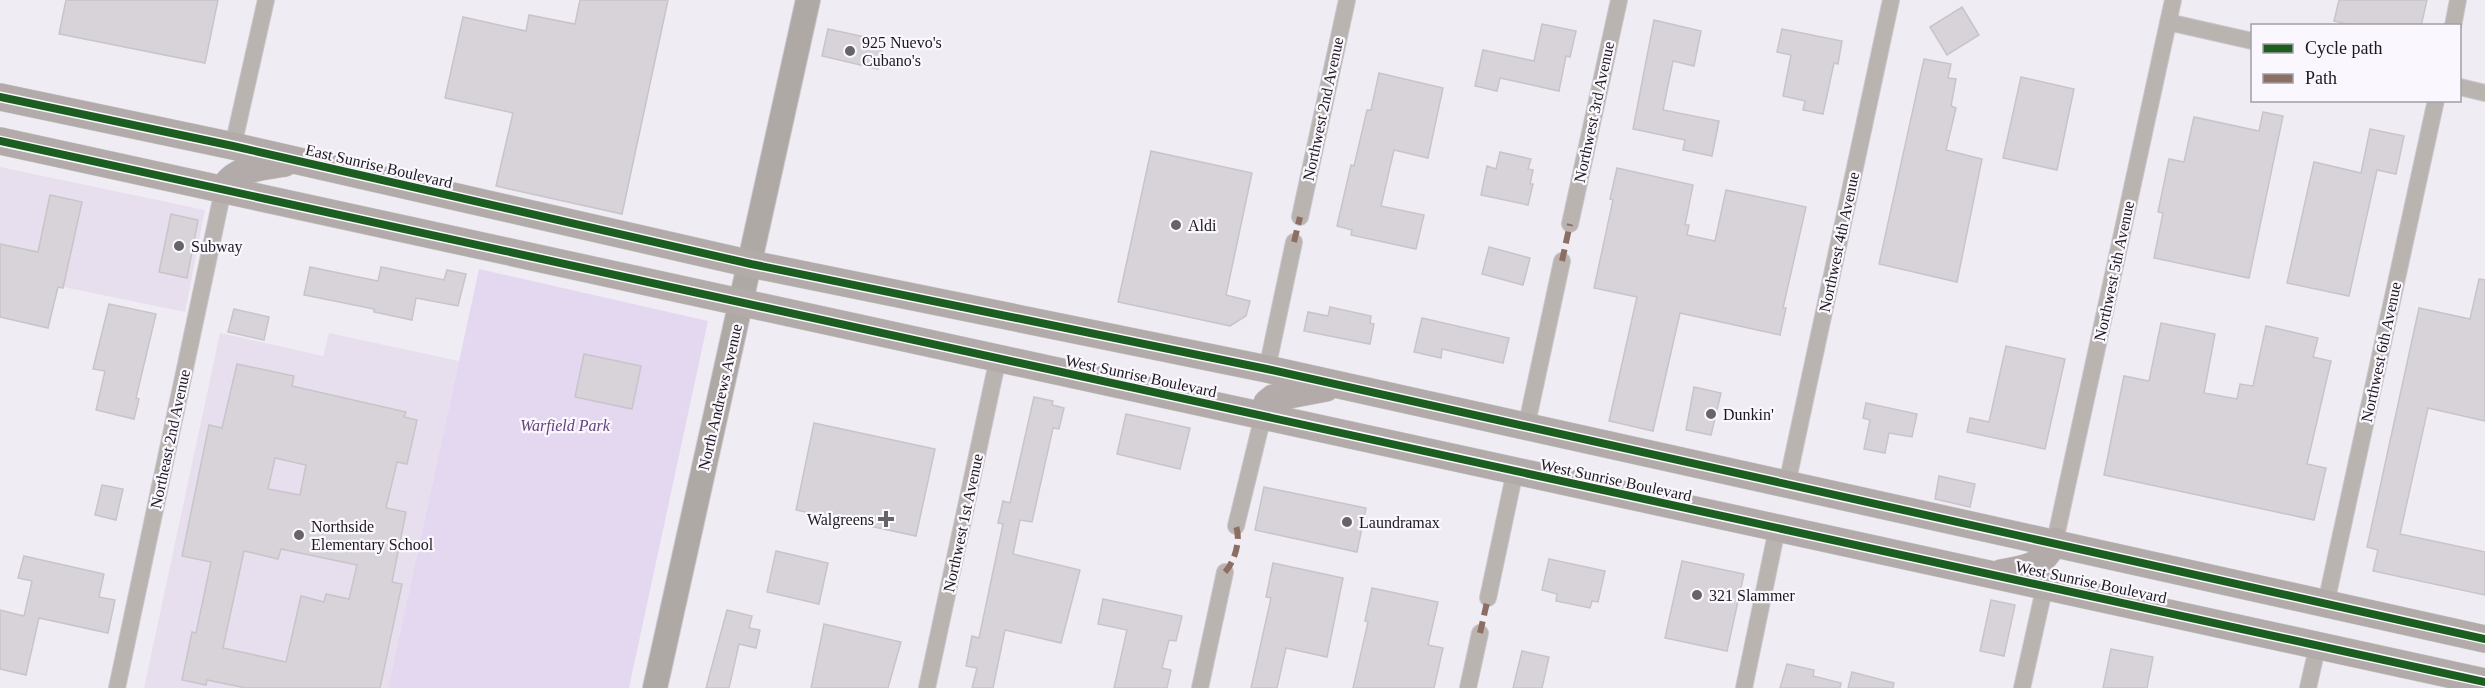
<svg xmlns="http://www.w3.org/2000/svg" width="2485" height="688" viewBox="0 0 2485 688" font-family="'Times New Roman',serif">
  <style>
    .built { fill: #e7dfee }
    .green { fill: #e4d8f1 }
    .building { fill: #d7d3d9; stroke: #c7c4ca; stroke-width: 1.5; fill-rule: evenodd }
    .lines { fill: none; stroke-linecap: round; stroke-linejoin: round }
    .street-casing { stroke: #cac7cd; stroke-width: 18 }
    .secondary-casing { stroke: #cac7cd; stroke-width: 26 }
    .primary-casing { stroke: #cac7cd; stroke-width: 28 }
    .street { stroke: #bab4b1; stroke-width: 16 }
    .secondary { stroke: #afa9a5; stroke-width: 24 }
    .primary { stroke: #b3aba9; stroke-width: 27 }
    .quiet { stroke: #8d6e63; stroke-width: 6; stroke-dasharray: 12 6; stroke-linecap: butt }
    .cycleway-casing { stroke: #fbf7fe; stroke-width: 11 }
    .cycleway { stroke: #1b5e20; stroke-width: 8 }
    .poi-dot { fill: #666369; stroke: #fbf7fe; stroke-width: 2 }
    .labels { text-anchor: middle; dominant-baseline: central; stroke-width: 4.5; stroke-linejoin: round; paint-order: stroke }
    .poi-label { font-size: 16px; fill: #1c191e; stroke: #fbf7fe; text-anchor: start }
    .street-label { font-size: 16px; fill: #1c191e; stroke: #fbf7fe }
    .park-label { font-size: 16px; font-style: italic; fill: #614379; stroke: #fbf7fe }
  </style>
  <rect width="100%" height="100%" fill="#f0ecf4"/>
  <path class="built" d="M0,167L205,210L185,312L0,274Z
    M220,333L323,356L329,333L459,361L388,688H144Z"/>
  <path class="green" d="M479,269L708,321L629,688H388Z"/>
  <path class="building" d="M66,0H218L205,63L59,34Z
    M580,0H668L622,214L496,186L513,113L445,98L463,17L526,31L529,15L575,24Z
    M2339,0H2427L2421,26H2354L2334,21Z
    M1962,7L1979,35L1947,55L1930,27Z
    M1654,20L1701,31L1694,66L1673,61L1663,110L1719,121L1712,156L1683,150L1685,140L1633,129Z
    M1542,24L1576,31L1570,57L1566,56L1559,91L1500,78L1497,91L1475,86L1483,50L1534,61Z
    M828,29L884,41L878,69L822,56Z
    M1782,29L1842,41L1838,64L1834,63L1823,114L1803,110L1805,101L1783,96L1791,55L1777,52Z
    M1924,59L1951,64L1948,78L1956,79L1951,106L1956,108L1946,150L1982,159L1957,282L1879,264Z
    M1379,73L1443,88L1428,158L1394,150L1381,206L1424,215L1416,249L1351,235L1352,230L1337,226L1351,165L1354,166L1367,110H1371Z
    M2021,77L2074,89L2057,170L2003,158Z
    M2263,112L2283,116L2249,278L2154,258L2163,213L2158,212L2169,159L2184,162L2194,117L2259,131Z
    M2370,129L2404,136L2396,174L2377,170L2349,296L2287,283L2314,162L2361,173Z
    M1151,151L1252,173L1226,295L1250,301L1246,316L1230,326L1118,302Z
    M1500,152L1531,159L1528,169L1533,170L1530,184H1533L1528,205L1481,195L1487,166L1496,169Z
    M1617,168L1693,185L1685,225H1689L1687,235L1715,241L1726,190L1806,207L1783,308H1786L1780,335L1680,313L1653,431L1609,421L1637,297L1594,288L1613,200L1610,199Z
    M50,195L82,202L63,288L58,287L48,328L0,317V244L38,252Z
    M171,214L198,220L187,278L159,272Z
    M1489,247L1530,258L1523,285L1482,274Z
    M310,267L378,281L381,267L444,280L447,270L466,274L458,306L416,298L412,320L374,312V309L304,295Z
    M2479,279L2485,280V421L2428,408L2400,534L2485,552V595L2373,571L2378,550L2367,547L2419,308L2470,319Z
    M109,304L156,314L136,398L139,399L134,419L96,410L105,371L93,369Z
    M1330,307L1371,316L1370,323L1374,324L1370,344L1304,331L1308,312L1328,316Z
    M234,309L269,317L264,340L228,332Z
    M1422,318L1509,338L1503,363L1442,349L1441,358L1414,352Z
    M2161,323L2215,334L2204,393L2237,399L2240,384L2253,386L2266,326L2318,338L2313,357L2331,361L2307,464L2326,468L2314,520L2104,475L2124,376L2149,381Z
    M2006,346L2065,359L2045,449L1967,432L1970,418L1989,422Z
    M584,354L641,366L632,409L575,397Z
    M237,364L294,376L292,386L406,412L404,417L417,420L407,464L397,462L386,508L406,512L392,582L402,584L380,688H246L207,680L206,685L182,680L192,632L196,633L211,562L182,556L209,425L222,428ZM275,458L306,465L300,495L268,489ZM281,549L357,565L349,599L326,594L324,602L301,596L286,662L223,648L244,551L278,559Z
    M1694,387L1721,393L1711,435L1686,430Z
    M1034,397L1053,401L1052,405L1064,408L1059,429L1053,428L1032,522L1020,520L1013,554L1080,570L1061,643L1005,630L993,688H972L977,668L966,666L972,636L979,638L1003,524L998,523L1003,501L1010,503Z
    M1866,403L1917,414L1912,437L1889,433L1885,453L1864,449L1870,420L1863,418Z
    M1126,414L1190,428L1180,469L1117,454Z
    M814,423L935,449L916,536L796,510Z
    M1939,476L1975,484L1970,507L1935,499Z
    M102,485L123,489L116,520L95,515Z
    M1264,487L1366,508L1357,552L1255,530Z
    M776,551L828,563L819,604L767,592Z
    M24,556L104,574L99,597L115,600L108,633L39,618L26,675L0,669V610L24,616L32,581L18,578Z
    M1549,559L1605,571L1598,602L1592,601L1590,608L1556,601L1557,594L1542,590Z
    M1682,561L1744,574L1727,651L1665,638Z
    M1273,563L1343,578L1327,657L1286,648L1277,688H1251L1271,598L1266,597Z
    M1372,588L1438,602L1428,645L1443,648L1434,688H1353L1368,622L1365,621Z
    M1103,599L1182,616L1176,641L1169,640L1162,668L1171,670L1167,688H1114L1127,630L1098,624Z
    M1991,600L2015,605L2004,656L1980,651Z
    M727,610L752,616L749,628L760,630L756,648L739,644L729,688H706Z
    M824,624L901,642L888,688H811Z
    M2111,649L2153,657L2147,688H2103Z
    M1522,651L1549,657L1542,688H1513Z
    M1787,664L1814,670L1813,676L1841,683L1840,688H1780Z
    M1852,672L1894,683L1893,688H1848Z"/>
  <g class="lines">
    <defs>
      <path id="street" d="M2168,22L2252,41
        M2453,26L2458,0
        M2460,87L2485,93
        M233,146L266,0
        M1300,217L1347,0
        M1570,224L1619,0
        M1267,369L1294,242
        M1526,428L1562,261
        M1787,484L1891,0
        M1236,526L1263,416
        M2055,541L2173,0
        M1488,598L1515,471
        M2326,603L2436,100
        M117,688L223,190
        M927,688L998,358
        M1200,688L1225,572
        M1468,688L1480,633
        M1744,688L1777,529
        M2022,688L2045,585
        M2308,688L2318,644"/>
      <path id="secondary" d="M655,688L808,0"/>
      <path id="primary" d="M0,97L233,146L751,264L1267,369L2485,639
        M0,141L2485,682
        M223,190C234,167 264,167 285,163
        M1263,416L1267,403L1273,398L1326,388
        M2001,573C2028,568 2041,568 2055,541"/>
    </defs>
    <use href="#street" class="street-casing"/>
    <use href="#secondary" class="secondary-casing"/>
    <use href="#primary" class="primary-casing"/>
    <use href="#street" class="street"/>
    <use href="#secondary" class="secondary"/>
    <use href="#primary" class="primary"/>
    <path class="quiet" d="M1294,242L1300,217
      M1562,261L1570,224
      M1225,572C1235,561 1241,540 1236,526
      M1480,633L1488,598"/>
    <defs>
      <path id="cycleway" d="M0,97L233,146L751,264L1267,369L2485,639
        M0,141L2485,682"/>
    </defs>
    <use href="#cycleway" class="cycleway-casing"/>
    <use href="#cycleway" class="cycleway"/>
  </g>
  <g class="poi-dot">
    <circle cx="850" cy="51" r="6"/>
    <circle cx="1176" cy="225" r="6"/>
    <circle cx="179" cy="246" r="6"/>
    <circle cx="1711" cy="414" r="6"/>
    <path d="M883 510h6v6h6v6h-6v6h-6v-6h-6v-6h6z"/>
    <circle cx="1347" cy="522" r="6"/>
    <circle cx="299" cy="535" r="6"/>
    <circle cx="1697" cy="595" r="6"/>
  </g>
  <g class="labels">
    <g class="poi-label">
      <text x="862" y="42">925 Nuevo's<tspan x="862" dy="18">Cubano's</tspan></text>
      <text x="1188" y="225">Aldi</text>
      <text x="191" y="246">Subway</text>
      <text x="1723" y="414">Dunkin'</text>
      <text x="874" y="519" text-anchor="end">Walgreens</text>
      <text x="1359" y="522">Laundramax</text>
      <text x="311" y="526">Northside<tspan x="311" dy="18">Elementary School</tspan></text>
      <text x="1709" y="595">321 Slammer</text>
    </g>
    <g class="street-label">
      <text transform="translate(1323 109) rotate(-78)">Northwest 2nd Avenue</text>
      <text transform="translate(1594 112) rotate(-78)">Northwest 3rd Avenue</text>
      <text transform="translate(379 166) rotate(13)">East Sunrise Boulevard</text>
      <text transform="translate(1839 242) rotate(-78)">Northwest 4th Avenue</text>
      <text transform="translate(2114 271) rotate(-78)">Northwest 5th Avenue</text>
      <text transform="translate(2381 352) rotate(-78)">Northwest 6th Avenue</text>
      <text transform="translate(1141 376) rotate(12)">West Sunrise Boulevard</text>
      <text transform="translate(720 397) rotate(-77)">North Andrews Avenue</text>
      <text transform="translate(170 439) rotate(-78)">Northeast 2nd Avenue</text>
      <text transform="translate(1616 480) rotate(12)">West Sunrise Boulevard</text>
      <text transform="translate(963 523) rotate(-78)">Northwest 1st Avenue</text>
      <text transform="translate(2091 582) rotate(12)">West Sunrise Boulevard</text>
    </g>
    <g class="park-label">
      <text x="565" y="425">Warfield Park</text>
    </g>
  </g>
  <rect x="2251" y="24" width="210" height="78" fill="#fbf7fe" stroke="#a29ea4" stroke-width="1.5"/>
  <rect x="2263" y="44" width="30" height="9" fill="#1b5e20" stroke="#a29ea4" stroke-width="1.5"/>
  <text x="2305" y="54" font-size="18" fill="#1c191e">Cycle path</text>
  <rect x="2263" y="74" width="30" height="9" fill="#8d6e63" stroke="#a29ea4" stroke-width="1.5"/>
  <text x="2305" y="84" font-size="18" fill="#1c191e">Path</text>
</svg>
